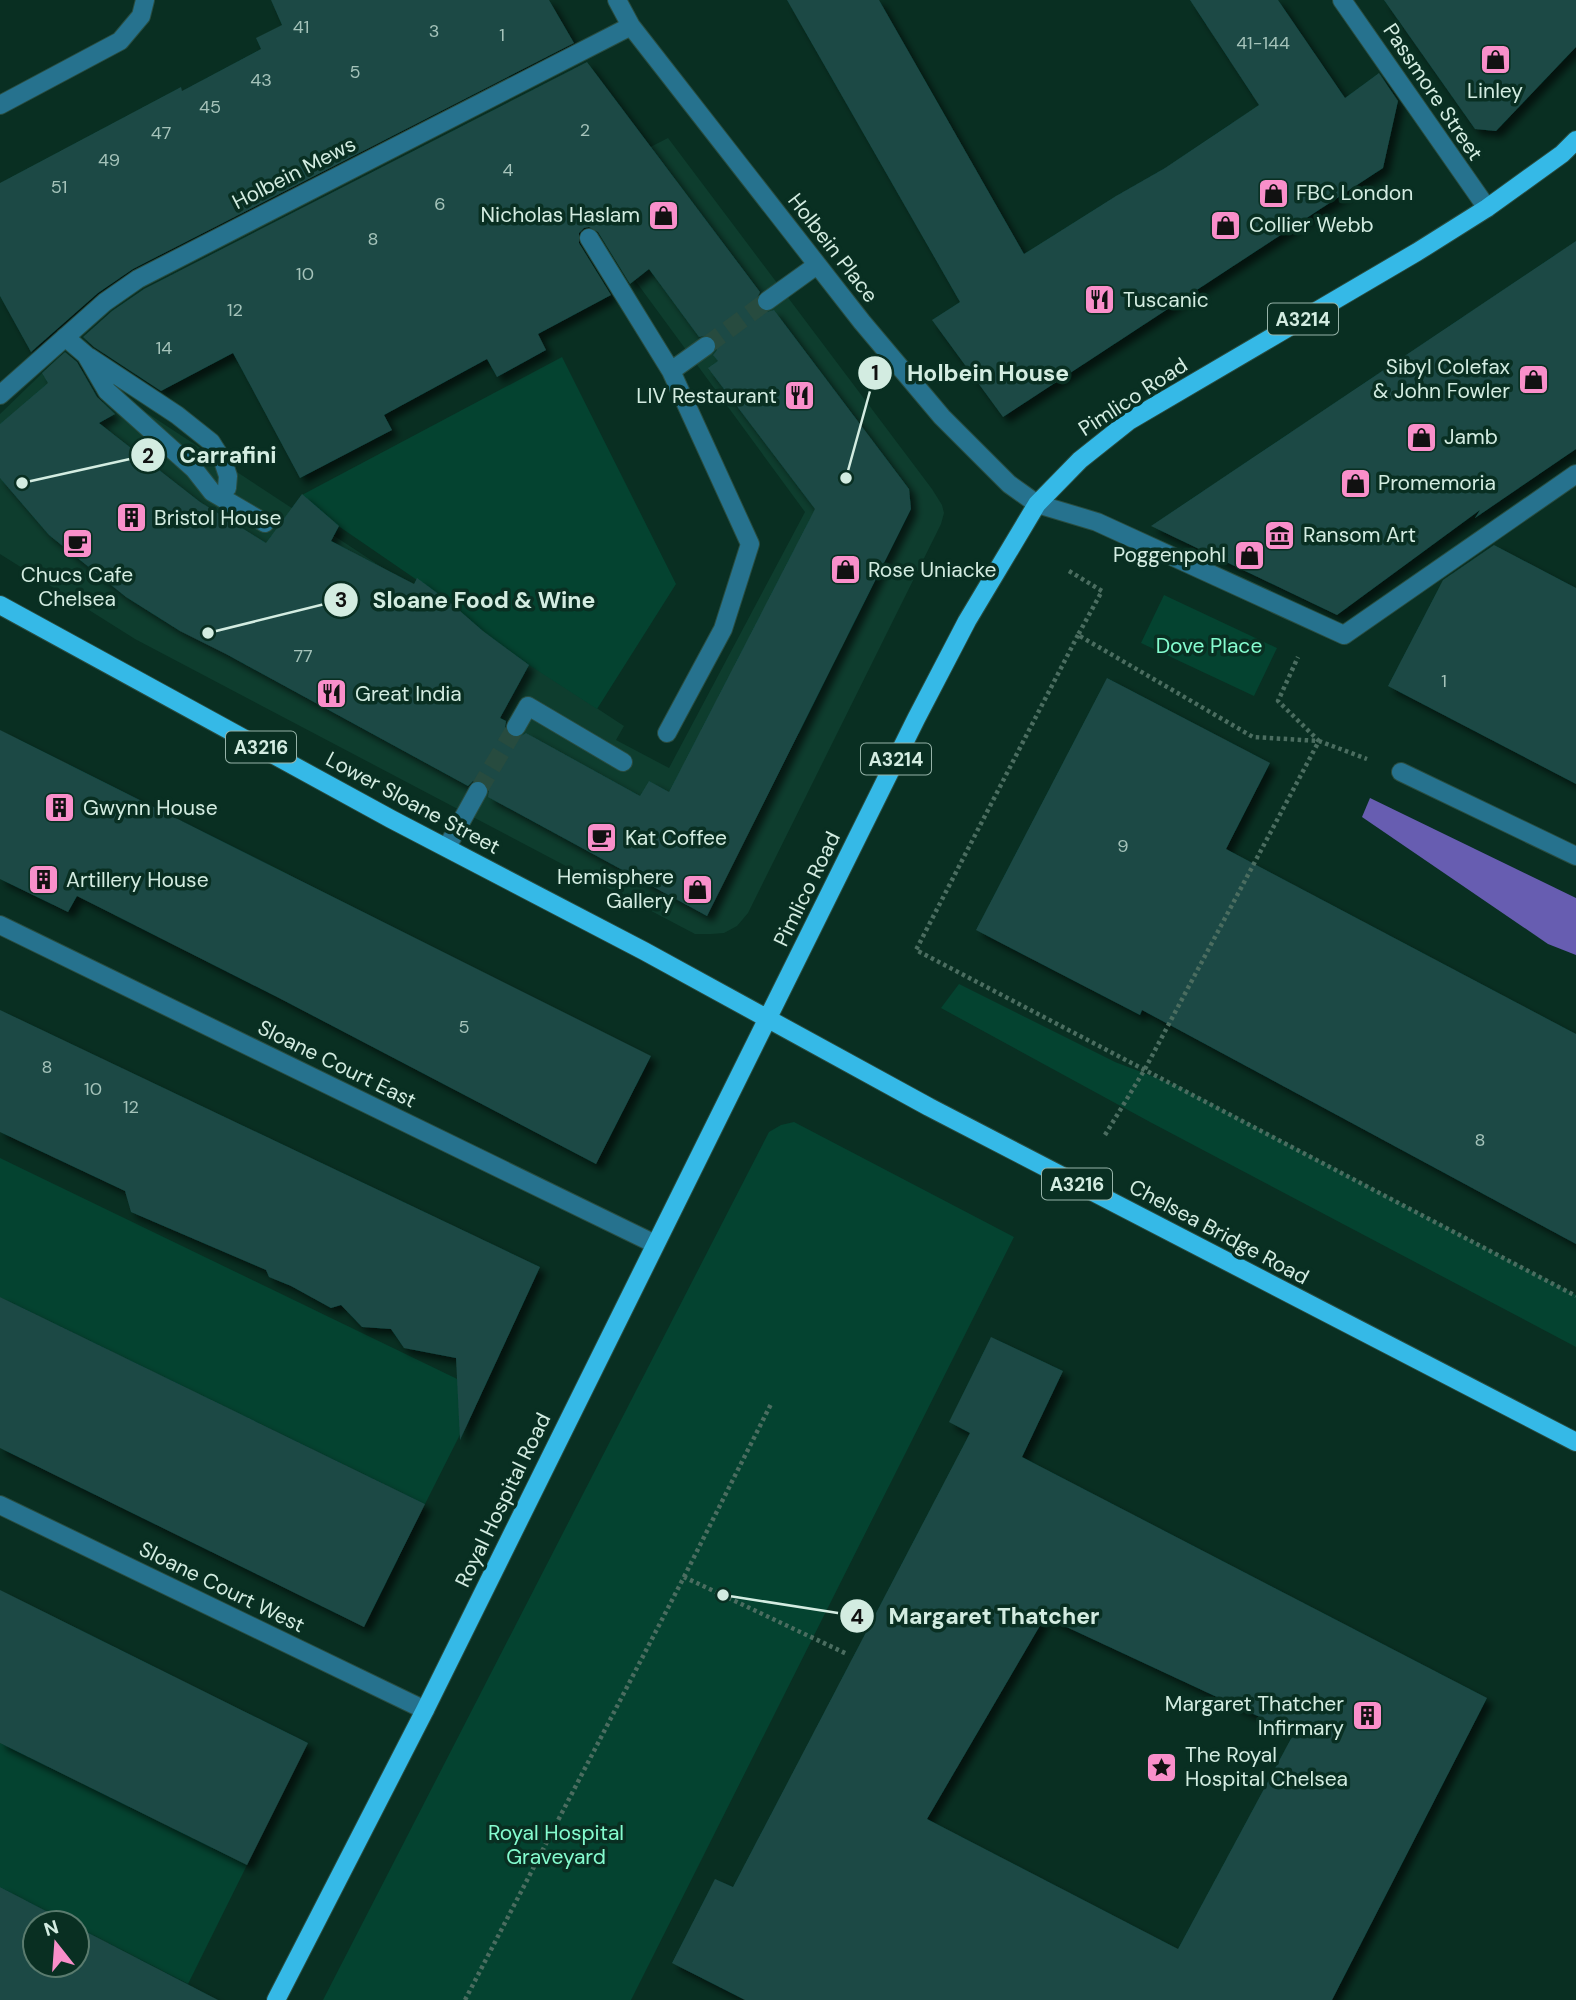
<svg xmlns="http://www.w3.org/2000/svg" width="1576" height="2000" viewBox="0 0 1576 2000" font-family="'DM Sans',sans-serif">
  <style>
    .built { fill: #0e3d2e }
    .green { fill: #044330 }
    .water { fill: #675db1 }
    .building { fill: #1a4945; fill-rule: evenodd; filter: url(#shadow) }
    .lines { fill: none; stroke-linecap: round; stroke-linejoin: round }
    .minor-tunnel { stroke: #274b3f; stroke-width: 18; stroke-dasharray: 18 9; stroke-linecap: butt }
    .minor-casing { stroke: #294d41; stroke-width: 20 }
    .major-casing { stroke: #294d41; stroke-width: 20 }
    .path { stroke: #4b6d60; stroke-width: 4.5; stroke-dasharray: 3.5 3.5; stroke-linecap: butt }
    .minor { stroke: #26728e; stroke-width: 18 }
    .major { stroke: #35b9e7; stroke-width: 18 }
    .labels { text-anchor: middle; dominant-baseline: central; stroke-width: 7; stroke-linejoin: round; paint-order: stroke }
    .number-label { font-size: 18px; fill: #a5c3ba }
    .shield { fill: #092f22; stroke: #96b3a8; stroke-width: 2 }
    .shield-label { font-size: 19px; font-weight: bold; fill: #d3ece1 }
    .poi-label { font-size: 21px; fill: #d3ece1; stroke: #092f22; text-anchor: start }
    .street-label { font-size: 21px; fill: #d3ece1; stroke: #092f22 }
    .park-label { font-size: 21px; fill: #85fccf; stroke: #092f22 }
    .leader { fill: none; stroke: #d3ece1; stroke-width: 2.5 }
    .callout-dot { fill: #d3ece1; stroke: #092f22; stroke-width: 2.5 }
    .mark-label { font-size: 21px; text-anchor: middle; font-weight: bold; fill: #111 }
    .callout-label { font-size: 23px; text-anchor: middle; font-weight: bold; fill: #d3ece1; stroke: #092f22; stroke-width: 7; stroke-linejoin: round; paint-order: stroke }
  </style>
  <defs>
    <filter id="shadow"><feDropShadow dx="6" dy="6" stdDeviation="3.5" flood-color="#0009"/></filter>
  </defs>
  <rect width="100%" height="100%" fill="#092f22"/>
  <path class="built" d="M668,138L932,489L942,505L944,513L941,524L748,913L737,926L724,933L711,934H695L135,639L0,554V414L60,356L624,726L616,740L669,768L805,512L568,189Z"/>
  <path class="green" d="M562,357L676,584L597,709L529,665L483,631L452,604L334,523L300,496Z
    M1164,595L1277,648L1254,696L1141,643Z
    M959,984L1115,1062L1178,1086L1576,1295V1347L1150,1122L941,1008Z
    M794,1122L1014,1237L631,2000H323L769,1132L781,1125Z
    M0,1158L482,1391L425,1504L0,1297Z
    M0,1743L247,1865L188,1984L77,1927V1923H69L0,1887Z"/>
  <path class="water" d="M1370,798L1576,898V955L1548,944L1362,817Z"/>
  <path class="building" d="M271,0H549L574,43L133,269L98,293L31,352L0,296V183L181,87L182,91L261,49L256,38L282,25Z
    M787,0H879L1024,254L1116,196L1165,168L1259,105L1190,0H1278L1345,98L1379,73L1398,101L1383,168L1003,417L932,320L960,302Z
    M1384,0H1576V47L1496,131L1475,129Z
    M587,62L760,292L756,301L758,308L767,312L774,310L909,489L911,509L707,916L488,797L489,791L488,786L483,781H473L468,786L226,654L180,631L126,597L49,535L0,478V424L48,383L42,373L65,352L77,362L97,397L115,414L99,423L200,502L266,543L302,494L339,526L331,541L414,584L417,578L452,604L483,631L529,665L500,718L506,721L505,728L510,736L517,738L526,733L640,796L649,781L669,792L815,509L708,368L718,361L713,355L717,350L716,340L710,335L699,337L649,269L630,284L598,232L589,227L584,228L579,233V243L611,295L538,334L546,350L497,377L487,359L384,415L392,430L300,478L233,353L161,391L94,347L83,337L112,311L144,289Z
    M1576,241V449L1475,518L1480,510L1337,615L1151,526Z
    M1494,545L1576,588V784L1388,686L1443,580Z
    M1107,678L1270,763L1226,849L1576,1034V1244L1142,1010L1140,1015L976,930Z
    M0,730L651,1056L596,1164L279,998L77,896L68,912L0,879Z
    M0,1010L540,1267L460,1440L456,1358L404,1348L391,1329L362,1327L341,1305L331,1308L291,1286L269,1277L266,1270L131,1212L125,1191L0,1132Z
    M0,1297L425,1504L364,1627L0,1448Z
    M991,1337L1063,1371L1022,1457L1487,1698L1332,2000H745L672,1963L715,1879L733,1887L970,1433L949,1422ZM1045,1617L1294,1733L1178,1949L927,1819Z
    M0,1590L308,1743L247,1865L0,1743Z
    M0,1887L69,1923H35V1965H77V1927L218,2000H0Z"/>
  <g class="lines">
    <path class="minor-tunnel" d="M706,346L767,301
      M478,791L516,727"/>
    <defs>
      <path id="minor" d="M617,0L631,26L862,322L942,417L1009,484L1037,504L1097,522L1344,635L1576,474
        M1342,0L1487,208
        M0,105L120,41L141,16L145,0
        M589,238L671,371L750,544L723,629L667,733
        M767,301L817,265
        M65,337L86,355L107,391L194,469L212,492L265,523
        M89,357L177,415L211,442L223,461L228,476L227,488
        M671,371L706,346
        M0,395L105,302L138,279L631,26
        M516,727L528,706L623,762
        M1401,772L1576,856
        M447,847L478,791
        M0,925L655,1244
        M0,1505L425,1710"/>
      <path id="major" d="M0,605L391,819L644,951L929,1107L1576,1442
        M276,2000L425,1710L916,719L967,621L1037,504L1080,460L1129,421L1417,252L1487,208L1562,154L1576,140"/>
    </defs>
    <use href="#minor" class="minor-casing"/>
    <use href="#major" class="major-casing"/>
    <path class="path" d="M1069,571L1102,591L1078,635L1253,737L1319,741L1367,759
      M1078,635L916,950L1576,1296
      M1105,1135L1145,1069L1319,741L1278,701L1298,657
      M684,1577L771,1404
      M465,2000L684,1577L847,1654"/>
    <use href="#minor" class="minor"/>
    <use href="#major" class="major"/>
  </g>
  <defs>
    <symbol id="shop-square" viewBox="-11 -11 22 22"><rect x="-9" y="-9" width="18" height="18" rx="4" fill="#f98fca" stroke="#092f22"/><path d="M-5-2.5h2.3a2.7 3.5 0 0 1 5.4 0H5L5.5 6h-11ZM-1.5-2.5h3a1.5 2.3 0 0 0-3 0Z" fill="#111"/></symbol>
    <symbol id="restaurant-square" viewBox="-11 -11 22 22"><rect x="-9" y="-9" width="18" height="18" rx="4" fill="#f98fca" stroke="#092f22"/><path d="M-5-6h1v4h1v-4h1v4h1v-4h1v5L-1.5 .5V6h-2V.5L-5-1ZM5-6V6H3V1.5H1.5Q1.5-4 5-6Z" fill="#111"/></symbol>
    <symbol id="building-square" viewBox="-11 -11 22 22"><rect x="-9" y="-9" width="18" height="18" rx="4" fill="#f98fca" stroke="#092f22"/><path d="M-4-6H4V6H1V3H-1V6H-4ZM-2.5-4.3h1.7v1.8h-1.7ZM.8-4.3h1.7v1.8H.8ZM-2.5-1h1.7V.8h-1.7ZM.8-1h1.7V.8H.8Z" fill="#111"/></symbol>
    <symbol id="museum-square" viewBox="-11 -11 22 22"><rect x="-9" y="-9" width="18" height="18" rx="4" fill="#f98fca" stroke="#092f22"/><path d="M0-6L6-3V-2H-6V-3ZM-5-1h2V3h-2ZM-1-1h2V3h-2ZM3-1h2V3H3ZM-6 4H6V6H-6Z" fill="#111"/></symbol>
    <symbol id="cafe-square" viewBox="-11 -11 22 22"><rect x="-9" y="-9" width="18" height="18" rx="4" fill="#f98fca" stroke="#092f22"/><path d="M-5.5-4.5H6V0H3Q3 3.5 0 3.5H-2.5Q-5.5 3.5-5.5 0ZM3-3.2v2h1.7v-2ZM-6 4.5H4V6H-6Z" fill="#111"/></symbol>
    <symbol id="sight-square" viewBox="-11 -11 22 22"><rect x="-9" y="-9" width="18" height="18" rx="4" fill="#f98fca" stroke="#092f22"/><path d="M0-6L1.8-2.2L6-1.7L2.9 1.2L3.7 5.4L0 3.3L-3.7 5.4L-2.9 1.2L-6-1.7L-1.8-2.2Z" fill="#111"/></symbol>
  </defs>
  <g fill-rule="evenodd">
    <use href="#shop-square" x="1478" y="42" width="35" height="35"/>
    <use href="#shop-square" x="1256" y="176" width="35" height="35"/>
    <use href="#shop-square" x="646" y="198" width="35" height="35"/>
    <use href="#shop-square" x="1208" y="208" width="35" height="35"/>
    <use href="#restaurant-square" x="1082" y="282" width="35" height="35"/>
    <use href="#shop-square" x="1516" y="362" width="35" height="35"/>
    <use href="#restaurant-square" x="782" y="378" width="35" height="35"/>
    <use href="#shop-square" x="1404" y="420" width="35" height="35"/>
    <use href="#shop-square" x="1338" y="466" width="35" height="35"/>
    <use href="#building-square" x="114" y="500" width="35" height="35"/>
    <use href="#museum-square" x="1262" y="518" width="35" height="35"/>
    <use href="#cafe-square" x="60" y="526" width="35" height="35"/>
    <use href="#shop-square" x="1232" y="538" width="35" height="35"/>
    <use href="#shop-square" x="828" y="552" width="35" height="35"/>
    <use href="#restaurant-square" x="314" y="676" width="35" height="35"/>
    <use href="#building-square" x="42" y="790" width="35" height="35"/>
    <use href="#cafe-square" x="584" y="820" width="35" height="35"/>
    <use href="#building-square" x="26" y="862" width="35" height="35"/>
    <use href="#shop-square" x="680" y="872" width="35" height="35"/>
    <use href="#building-square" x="1350" y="1698" width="35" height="35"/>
    <use href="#sight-square" x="1144" y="1750" width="35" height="35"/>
  </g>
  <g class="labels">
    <g class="number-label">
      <text x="301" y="27">41</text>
      <text x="434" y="31">3</text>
      <text x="502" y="35">1</text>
      <text x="1263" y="43">41-144</text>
      <text x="355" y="72">5</text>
      <text x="261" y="80">43</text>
      <text x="210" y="107">45</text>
      <text x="585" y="130">2</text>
      <text x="161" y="133">47</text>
      <text x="109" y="160">49</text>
      <text x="508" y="170">4</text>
      <text x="59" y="187">51</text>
      <text x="440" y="204">6</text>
      <text x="373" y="239">8</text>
      <text x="305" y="274">10</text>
      <text x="235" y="310">12</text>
      <text x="164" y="348">14</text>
      <text x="303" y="656">77</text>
      <text x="1444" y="681">1</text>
      <text x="1123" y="846">9</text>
      <text x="464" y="1027">5</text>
      <text x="47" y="1067">8</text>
      <text x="93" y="1089">10</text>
      <text x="131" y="1107">12</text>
      <text x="1480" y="1140">8</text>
    </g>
    <g class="shield">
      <rect x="1268" y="303.5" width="70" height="31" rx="5"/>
      <rect x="226" y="731.5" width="70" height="31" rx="5"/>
      <rect x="861" y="743.5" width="70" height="31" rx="5"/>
      <rect x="1042" y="1168.5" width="70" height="31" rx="5"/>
    </g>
    <g class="shield-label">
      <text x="1303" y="319">A3214</text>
      <text x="261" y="747">A3216</text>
      <text x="896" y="759">A3214</text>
      <text x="1077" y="1184">A3216</text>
    </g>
    <g class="poi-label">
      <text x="1495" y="91" text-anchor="middle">Linley</text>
      <text x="1296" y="193">FBC London</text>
      <text x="640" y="215" text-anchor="end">Nicholas Haslam</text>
      <text x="1249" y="225">Collier Webb</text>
      <text x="1123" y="300">Tuscanic</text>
      <text x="1510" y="367" text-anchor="end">Sibyl Colefax<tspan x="1510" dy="24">&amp; John Fowler</tspan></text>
      <text x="777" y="396" text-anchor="end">LIV Restaurant</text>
      <text x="1444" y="437">Jamb</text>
      <text x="1378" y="483">Promemoria</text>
      <text x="154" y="518">Bristol House</text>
      <text x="1303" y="535">Ransom Art</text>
      <text x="1226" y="555" text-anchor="end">Poggenpohl</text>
      <text x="868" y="570">Rose Uniacke</text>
      <text x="77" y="575" text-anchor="middle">Chucs Cafe<tspan x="77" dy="24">Chelsea</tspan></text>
      <text x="355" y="694">Great India</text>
      <text x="83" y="808">Gwynn House</text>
      <text x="625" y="838">Kat Coffee</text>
      <text x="674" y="877" text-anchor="end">Hemisphere<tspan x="674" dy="24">Gallery</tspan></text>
      <text x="66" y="880">Artillery House</text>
      <text x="1344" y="1704" text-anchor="end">Margaret Thatcher<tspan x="1344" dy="24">Infirmary</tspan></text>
      <text x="1185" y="1755">The Royal<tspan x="1185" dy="24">Hospital Chelsea</tspan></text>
    </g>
    <g class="street-label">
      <text transform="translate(1433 92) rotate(56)">Passmore Street</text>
      <text transform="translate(294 173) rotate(-27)">Holbein Mews</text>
      <text transform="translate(833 248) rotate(52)">Holbein Place</text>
      <text transform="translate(1133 397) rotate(-33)">Pimlico Road</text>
      <text transform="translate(413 803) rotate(28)">Lower Sloane Street</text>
      <text transform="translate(807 889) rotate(-64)">Pimlico Road</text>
      <text transform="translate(337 1064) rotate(26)">Sloane Court East</text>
      <text transform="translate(1219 1232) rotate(28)">Chelsea Bridge Road</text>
      <text transform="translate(503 1500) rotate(-64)">Royal Hospital Road</text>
      <text transform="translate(222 1587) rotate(26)">Sloane Court West</text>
    </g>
    <g class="park-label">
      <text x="1209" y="646">Dove Place</text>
      <text x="556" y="1833">Royal Hospital<tspan x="556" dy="24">Graveyard</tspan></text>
    </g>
  </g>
  <path class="leader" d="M846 478L875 373M22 483L148 455M208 633L341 600M723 1595L857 1616"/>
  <g class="callout-dot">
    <circle cx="846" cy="478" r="7"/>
    <circle cx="22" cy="483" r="7"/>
    <circle cx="208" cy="633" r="7"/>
    <circle cx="723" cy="1595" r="7"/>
    <circle cx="875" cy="373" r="18"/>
    <circle cx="148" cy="455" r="18"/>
    <circle cx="341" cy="600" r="18"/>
    <circle cx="857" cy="1616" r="18"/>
  </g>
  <g class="mark-label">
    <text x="875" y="380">1</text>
    <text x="148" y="463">2</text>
    <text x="341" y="607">3</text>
    <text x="857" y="1624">4</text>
  </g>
  <g class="callout-label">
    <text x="988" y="381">Holbein House</text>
    <text x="228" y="463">Carrafini</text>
    <text x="484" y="608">Sloane Food &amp; Wine</text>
    <text x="994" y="1624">Margaret Thatcher</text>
  </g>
  <g transform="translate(56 1944) rotate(343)"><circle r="33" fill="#092f22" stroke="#5a7b6e" stroke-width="2"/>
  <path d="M0-5L12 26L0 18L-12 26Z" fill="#f98fca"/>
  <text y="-10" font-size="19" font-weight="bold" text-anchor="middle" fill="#d3ece1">N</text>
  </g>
</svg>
